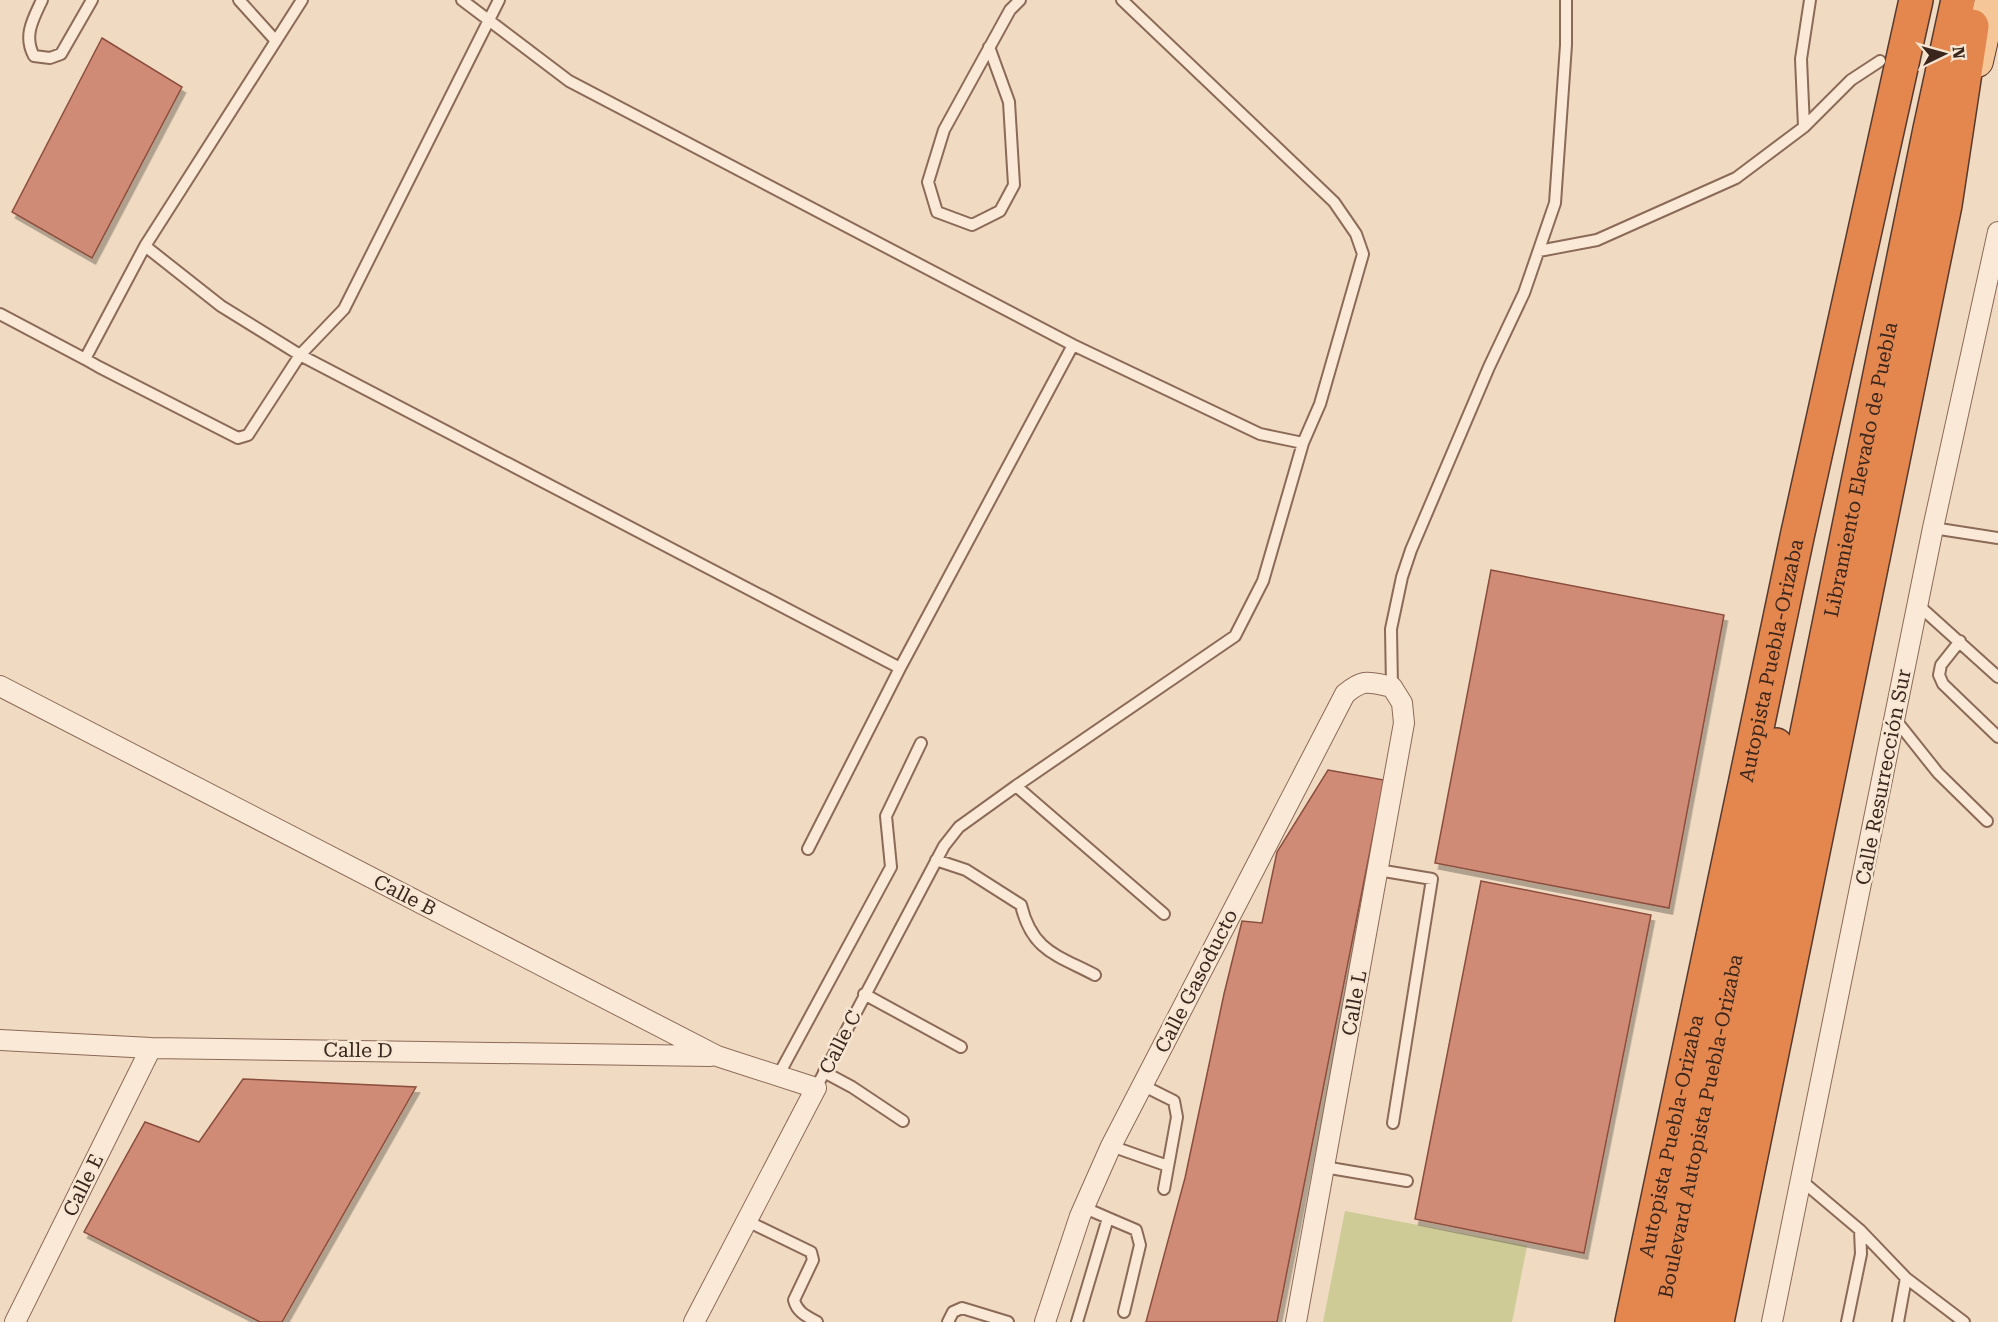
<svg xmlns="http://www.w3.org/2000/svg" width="1998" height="1322" viewBox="0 0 1998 1322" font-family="'Roboto Serif',serif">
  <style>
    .green { fill: #cecb96 }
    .building { fill: #d08b76; stroke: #8b4e3d; stroke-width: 1.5; filter: url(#shadow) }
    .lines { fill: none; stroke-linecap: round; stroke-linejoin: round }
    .lane-casing { stroke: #8b6a58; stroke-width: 14 }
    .street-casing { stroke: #8b6a58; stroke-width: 22 }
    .primary-casing { stroke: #58392d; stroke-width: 34 }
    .highway-casing { stroke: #58392d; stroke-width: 36 }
    .lane { stroke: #fae9d6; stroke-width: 10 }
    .street { stroke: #fae9d6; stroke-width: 20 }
    .primary { stroke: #f5c798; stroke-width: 32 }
    .highway { stroke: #e3874f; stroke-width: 33 }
    .labels { text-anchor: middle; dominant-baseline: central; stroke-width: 5; stroke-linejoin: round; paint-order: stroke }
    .street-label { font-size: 20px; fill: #3a261d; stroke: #f7e6d2 }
  </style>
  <defs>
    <filter id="shadow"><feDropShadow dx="3.5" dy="6" stdDeviation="0" flood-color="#0004"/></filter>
  </defs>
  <rect width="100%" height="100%" fill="#f0dac2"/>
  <path class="green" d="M1345,1211L1527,1246L1512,1322H1323Z"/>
  <path class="building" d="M102,38L182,87L92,258L12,212Z
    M1491,570L1724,615L1669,908L1435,863Z
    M1328,770L1384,780L1277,1322H1146L1185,1178L1224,994L1242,921L1262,923L1277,852Z
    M1481,881L1651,915L1584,1253L1415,1219Z
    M243,1079L416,1087L282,1322H260L84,1232L145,1122L199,1142Z"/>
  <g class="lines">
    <defs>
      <path id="lane" d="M42,0C33,19 23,36 34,56L50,58L61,54L92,0
        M239,0L276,41
        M302,0L145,246L221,306L300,355L344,309L499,0
        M462,0L569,81L1073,345L1260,434L1303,443L1320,404L1363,254L1356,234L1334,202L1122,0
        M989,47L1009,102L1014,185L1000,211L972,225L937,212L928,182L944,130L1010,10L1020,0
        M1804,127L1801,59L1810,0
        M145,246L85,359L99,367L238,438L248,435L300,355L900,668
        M1539,251L1597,240L1736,178L1804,127L1851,80L1880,61
        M0,314L85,359
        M1933,528L1998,538
        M1917,604L1998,677
        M1960,641L1941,665L1939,675L1943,684L1998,737
        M1392,687L1391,629L1402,577L1411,550L1489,367L1524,293L1555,203L1566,45V0
        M1895,719L1938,773L1987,821
        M1016,786L1164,914
        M808,849L900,668L1073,345
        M936,860L966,870L1021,905C1032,951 1057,955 1095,975
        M1378,870L1432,879L1393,1123
        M864,994L961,1047
        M824,1072L852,1087L903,1121
        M778,1076L891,867L886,816L921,743
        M1142,1085L1174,1101L1177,1117L1164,1189
        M816,1088L944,846L959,827L1016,786L1235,636L1263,581L1303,443
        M1111,1146L1168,1166
        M1324,1167L1407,1181
        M1802,1181L1860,1230L1861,1254L1847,1322
        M1108,1218L1136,1230L1140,1245L1124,1312
        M747,1221L811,1252L813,1260L794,1300C797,1312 806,1316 817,1322
        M1860,1230L1906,1278L1898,1322
        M1906,1278L1964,1322
        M948,1322L953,1312L962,1308L1008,1322
        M1077,1322L1108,1218L1085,1208"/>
      <path id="street" d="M0,686L717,1056L816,1088L694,1322
        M0,1040L151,1048L711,1056
        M15,1322L151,1048
        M1045,1322L1080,1216L1111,1146L1345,694C1364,678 1369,682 1392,687L1402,703L1404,723L1296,1322
        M1772,1322L1933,528L1998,232"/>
      <path id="primary" d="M1977,61L1991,0"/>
      <g id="highway">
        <path id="s1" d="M1632,1322L1797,537L1916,0"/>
        <path id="s2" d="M1660,1322L1741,930L1776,745"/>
        <path id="s3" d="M1687,1322L1930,129L1958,0"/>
        <path d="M1717,1322L1945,205L1972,26"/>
      </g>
    </defs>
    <use href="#lane" class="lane-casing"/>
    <use href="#street" class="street-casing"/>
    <use href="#primary" class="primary-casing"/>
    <use href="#highway" class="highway-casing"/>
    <use href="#lane" class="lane"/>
    <use href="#street" class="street"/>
    <use href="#primary" class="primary"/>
    <use href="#highway" class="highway"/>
  </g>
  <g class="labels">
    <g class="street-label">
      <text stroke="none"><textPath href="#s3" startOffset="870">Libramiento Elevado de Puebla</textPath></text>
      <text stroke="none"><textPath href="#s1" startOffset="676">Autopista Puebla-Orizaba</textPath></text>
      <text transform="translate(1883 777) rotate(-79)">Calle Resurrección Sur</text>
      <text transform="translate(405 895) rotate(27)">Calle B</text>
      <text transform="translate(1196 981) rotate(-63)">Calle Gasoducto</text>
      <text transform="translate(1354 1003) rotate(-80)">Calle L</text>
      <text transform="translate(840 1042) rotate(-63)">Calle C</text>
      <text transform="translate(358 1050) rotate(1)">Calle D</text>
      <text stroke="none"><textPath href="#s2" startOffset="200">Boulevard Autopista Puebla-Orizaba</textPath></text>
      <text stroke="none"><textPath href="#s1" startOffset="190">Autopista Puebla-Orizaba</textPath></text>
      <text transform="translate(83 1185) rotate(-64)">Calle E</text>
    </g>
  </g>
  <g transform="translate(1944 54) rotate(85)" stroke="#f7e6d2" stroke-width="4.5" paint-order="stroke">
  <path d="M0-4.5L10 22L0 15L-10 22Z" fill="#3a261d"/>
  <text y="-9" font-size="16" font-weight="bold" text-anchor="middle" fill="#3a261d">N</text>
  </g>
</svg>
